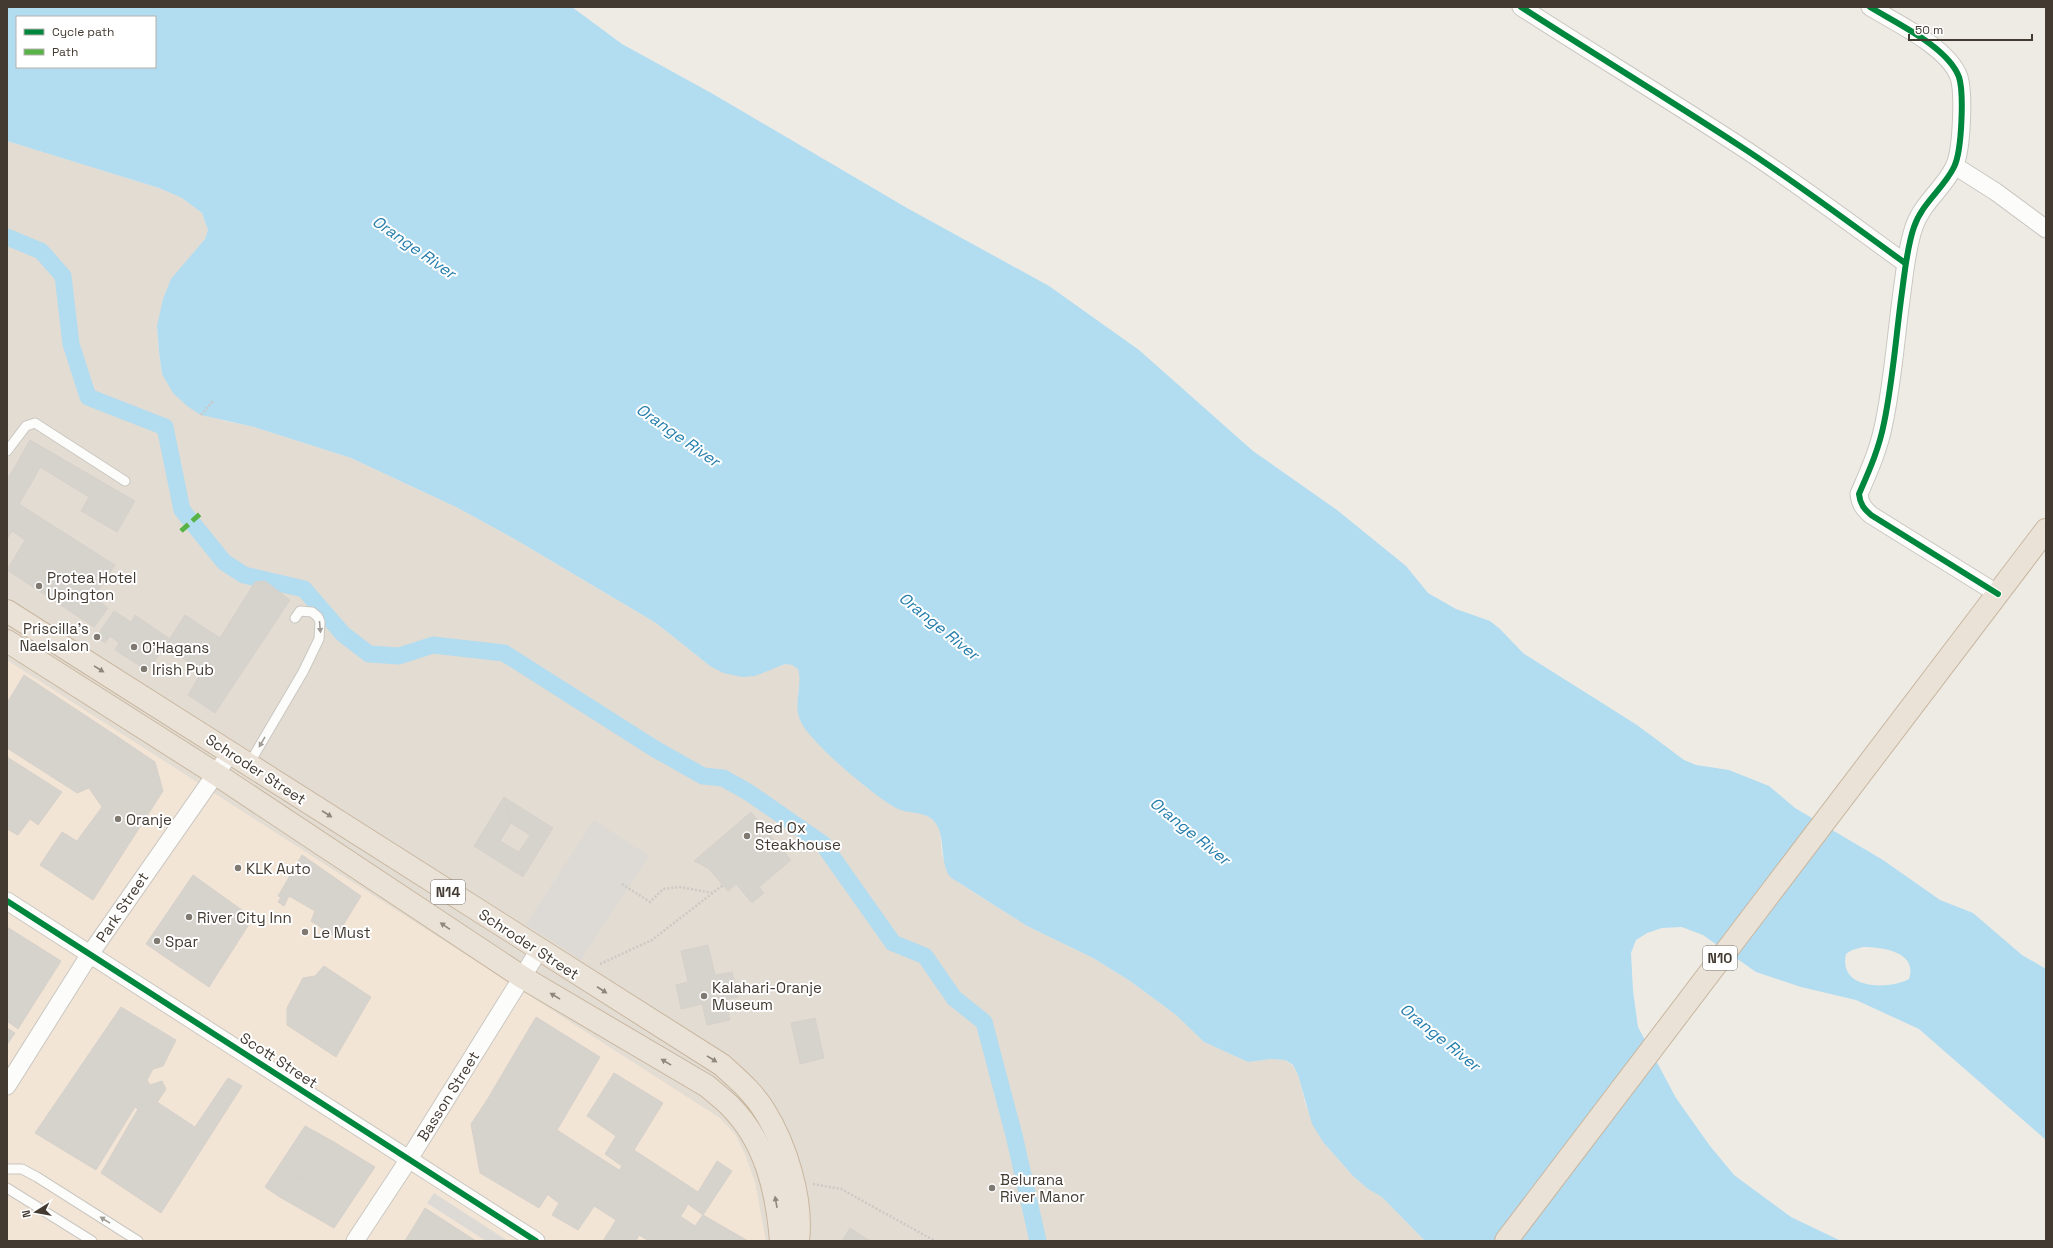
<svg xmlns="http://www.w3.org/2000/svg" width="2053" height="1248" viewBox="0 0 2053 1248" font-family="'Space Grotesk',sans-serif">
  <style>
    .residential { fill: #e3dcd2 }
    .commercial { fill: #f2e5d6 }
    .parking { fill: #dddad6 }
    .water { fill: #b2dcf0; fill-rule: evenodd }
    .lines { fill: none; stroke-linecap: round; stroke-linejoin: round }
    .canal { stroke: #b2dcf0; stroke-width: 17 }
    .building { fill: #d6d2cc; stroke: #d6d1cb }
    .lane-casing { stroke: #cac7c1; stroke-width: 11 }
    .street-casing { stroke: #cac7c1; stroke-width: 19 }
    .highway-casing { stroke: #c8b69f; stroke-width: 24 }
    .path { stroke: #ccc9c5; stroke-width: 2.5; stroke-dasharray: 2 2; stroke-linecap: butt }
    .lane { stroke: #fcfcfb; stroke-width: 9 }
    .street { stroke: #fcfcfb; stroke-width: 17 }
    .highway { stroke: #ebe2d7; stroke-width: 22 }
    .quiet { stroke: #57b346; stroke-width: 5; stroke-dasharray: 10 5; stroke-linecap: butt }
    .cycleway-casing { stroke: #fff; stroke-width: 8 }
    .cycleway { stroke: #00873e; stroke-width: 6 }
    .oneway { fill: #a09c96 }
    .oneway2 { fill: #8f867c }
    .poi-dot { fill: #7f7971; stroke: #fff; stroke-width: 1.5 }
    .labels { text-anchor: middle; dominant-baseline: central; stroke-width: 4; stroke-linejoin: round; paint-order: stroke }
    .shield { fill: #fff; stroke: #7b7670; stroke-width: 1 }
    .shield-label { font-size: 14px; font-weight: bold; fill: #433b32 }
    .poi-label { font-size: 15px; fill: #433b32; stroke: #fff; text-anchor: start }
    .street-label { font-size: 15px; fill: #433b32; stroke: #fff }
    .water-label { font-size: 16px; font-style: italic; fill: #257eac; stroke: #fff }
  </style>
  <rect width="100%" height="100%" fill="#eeebe5"/>
  <path class="residential" d="M7,141L159,188L182,198L202,213L208,230L205,239L192,255L157,326L159,352L162,374L221,420L254,427L351,458L458,508L518,541L656,623L710,666L778,667L785,664L792,665L798,669L801,678L798,693L800,721L819,744L868,789L933,819L940,829L942,856L959,883L1027,926L1093,958L1130,981L1176,1015L1204,1042L1248,1062L1271,1059L1285,1060L1293,1066L1298,1075L1306,1106L1323,1142L1353,1176L1368,1189L1382,1197L1425,1241H7Z"/>
  <path class="commercial" d="M7,660L720,1118L735,1134L745,1154L755,1182L766,1241H7Z"/>
  <path class="parking" d="M594,820L649,856L581,960L526,924Z
    M434,1193L508,1241H486L427,1203Z"/>
  <path class="water" d="M7,7H572L622,44L713,94L907,208L1049,286L1139,350L1253,451L1337,510L1406,566L1428,593L1456,609L1490,621L1500,629L1523,653L1637,725L1684,760L1696,765L1729,770L1769,786L1795,808L1883,860L1940,900L1973,913L2022,955L2046,969V1140L1919,1029L1856,1000L1801,987L1756,972L1703,935L1682,927L1662,928L1647,933L1636,940L1631,953L1633,991L1638,1027L1676,1098L1710,1146L1734,1175L1791,1217L1841,1241H1425L1382,1197L1368,1189L1353,1176L1323,1142L1312,1124L1298,1075L1293,1065L1285,1060L1271,1059L1248,1062L1204,1042L1176,1015L1130,981L1093,958L1027,926L950,877C938,858 947,834 933,820C924,811 907,814 896,808C875,797 808,741 800,720C793,703 803,686 798,669L792,665L785,664L755,676L742,677L723,673L710,666L656,623L518,541L458,508L351,458L254,427L201,415L187,406L173,393L162,374L159,352L157,326L163,299L171,279L205,239L208,230L202,213L182,198L159,188L7,141ZM17,17H155V67H17ZM1863,947C1883,947 1918,952 1909,979C1888,990 1838,990 1846,954L1852,950Z"/>
  <g class="lines">
    <path class="canal" d="M7,237L41,251L63,276L71,344L88,397L165,427L182,510L224,562L244,575L304,589L343,634L369,654L399,656L433,645L504,653L655,749L703,776L723,778L748,792L823,844L893,943L925,956L954,998L984,1022L1014,1135L1038,1241"/>
  </g>
  <path class="building" d="M30,440L135,501L117,532L81,511L89,497L40,467L33,480L13,470Z
    M13,470L33,480L19,504L115,565L94,597L108,608L94,627L7,570L25,540L12,531L7,539V479Z
    M265,581L290,600L215,713L188,695L202,671L165,646L185,615L220,638L255,582Z
    M114,611L131,622L135,615L170,639L148,671L115,650L119,643L110,636L105,643L96,637Z
    M24,675L121,739L89,788L77,793L7,748V703Z
    M121,739L155,762L163,791L93,900L40,865L62,832L77,841L102,807L89,788Z
    M7,757L62,792L38,825L30,819L18,835L7,829Z
    M504,797L511,823L500,841L474,846Z
    M504,797L553,828L530,835L511,823Z
    M751,812L791,860L759,887L764,893L752,903L736,884L728,891L708,868L694,861Z
    M553,828L523,877L519,852L530,835Z
    M500,841L519,852L523,877L474,846Z
    M302,855L361,896L336,937L311,921L315,911L289,896L284,906L278,902L281,897L278,896Z
    M193,875L253,918L209,987L146,944Z
    M7,927L61,961L18,1029L7,1021Z
    M708,945L715,975L732,972L738,997L725,1000L730,1020L707,1025L702,1004L681,1009L676,985L688,982L681,951Z
    M324,966L371,997L336,1057L287,1025V1008L303,978L315,976Z
    M121,1007L176,1040L163,1066L153,1069L147,1080L150,1085L162,1081L166,1089L148,1116L135,1107L96,1170L35,1133Z
    M536,1017L600,1057L550,1142L487,1100Z
    M815,1018L824,1058L800,1064L791,1023Z
    M7,1028L15,1033L7,1045Z
    M614,1073L663,1103L634,1150L698,1192L717,1161L732,1171L703,1215L688,1204L684,1211L619,1170L622,1166L605,1154L616,1136L587,1116Z
    M228,1078L242,1086L161,1213L101,1173L138,1109L148,1116L157,1102L195,1127Z
    M487,1100L550,1142L530,1170L554,1185L539,1208L480,1173L471,1124Z
    M305,1126L334,1142L310,1181L293,1175L278,1196L265,1187Z
    M557,1130L619,1170L578,1230L552,1215L559,1203L547,1194L554,1185L530,1170Z
    M334,1142L375,1167L334,1228L278,1196L293,1175L310,1181Z
    M619,1170L684,1211L664,1241H649L639,1235L636,1241H603L616,1220L594,1206Z
    M425,1208L476,1241H405Z
    M703,1215L748,1241H664L680,1216L695,1226Z
    M850,1228L870,1241H842Z"/>
  <g class="lines">
    <defs>
      <path id="lane" d="M7,451L26,426L35,423L125,481
        M249,764L303,672L319,639L320,622L318,617L312,612L300,611L295,618
        M7,1169H22L37,1177L138,1241
        M7,1188L92,1241"/>
      <path id="street" d="M1521,7C1594,54 1668,99 1740,146C1797,183 1851,224 1905,263
        M1870,7C1896,23 1948,47 1959,77C1964,93 1962,151 1954,167C1944,188 1922,203 1914,227C1907,247 1905,270 1902,292C1896,335 1893,380 1884,423C1879,449 1869,471 1859,494C1860,504 1864,509 1871,515L1998,594
        M1955,166L1996,192L2046,229
        M7,901L536,1241
        M7,1086L90,954L231,752
        M355,1241L409,1159L539,950"/>
      <path id="highway" d="M7,611L722,1065C737,1079 753,1092 764,1110C786,1145 803,1199 798,1241
        M7,641L216,774L522,977L707,1086C715,1093 723,1099 730,1106C766,1142 777,1192 781,1241
        M1506,1241L2046,530"/>
    </defs>
    <use href="#lane" class="lane-casing"/>
    <use href="#street" class="street-casing"/>
    <use href="#highway" class="highway-casing"/>
    <path class="path" d="M201,415L213,401
      M622,884L650,902L663,889L680,887L712,893
      M600,964L652,940L723,885
      M813,1184L841,1189L935,1241"/>
    <use href="#lane" class="lane"/>
    <use href="#street" class="street"/>
    <use href="#highway" class="highway"/>
    <path class="quiet" d="M181,531L200,514"/>
    <defs>
      <path id="cycleway" d="M1521,7C1594,54 1668,99 1740,146C1797,183 1851,224 1905,263
        M1870,7C1896,23 1948,47 1959,77C1964,93 1962,151 1954,167C1944,188 1922,203 1914,227C1907,247 1905,270 1902,292C1896,335 1893,380 1884,423C1879,449 1869,471 1859,494C1860,504 1864,509 1871,515L1998,594
        M7,901L536,1241"/>
    </defs>
    <use href="#cycleway" class="cycleway-casing"/>
    <use href="#cycleway" class="cycleway"/>
  </g>
  <defs><path id="oneway-solid" d="M-6-.8H1V-3.2L6.5 0L1 3.2V.8H-6Z"/></defs>
  <g class="oneway">
    <use href="#oneway-solid" transform="translate(320 627) rotate(85)"/>
    <use href="#oneway-solid" transform="translate(262 742) rotate(120)"/>
    <use href="#oneway-solid" transform="translate(105 1220) rotate(-148)"/>
  </g>
  <g class="oneway2">
    <use href="#oneway-solid" transform="translate(99 669) rotate(32)"/>
    <use href="#oneway-solid" transform="translate(327 814) rotate(33)"/>
    <use href="#oneway-solid" transform="translate(445 926) rotate(-146)"/>
    <use href="#oneway-solid" transform="translate(602 990) rotate(33)"/>
    <use href="#oneway-solid" transform="translate(555 996) rotate(-149)"/>
    <use href="#oneway-solid" transform="translate(712 1059) rotate(32)"/>
    <use href="#oneway-solid" transform="translate(666 1062) rotate(-149)"/>
    <use href="#oneway-solid" transform="translate(776 1202) rotate(-100)"/>
  </g>
  <g class="poi-dot">
    <circle cx="39" cy="586" r="4"/>
    <circle cx="97" cy="637" r="4"/>
    <circle cx="134" cy="647" r="4"/>
    <circle cx="144" cy="669" r="4"/>
    <circle cx="118" cy="819" r="4"/>
    <circle cx="747" cy="836" r="4"/>
    <circle cx="238" cy="868" r="4"/>
    <circle cx="189" cy="917" r="4"/>
    <circle cx="305" cy="932" r="4"/>
    <circle cx="157" cy="941" r="4"/>
    <circle cx="704" cy="996" r="4"/>
    <circle cx="992" cy="1188" r="4"/>
  </g>
  <g class="labels">
    <g class="shield">
      <rect x="431" y="880" width="34" height="24" rx="3"/>
      <rect x="1703" y="946" width="34" height="24" rx="3"/>
    </g>
    <g class="shield-label">
      <text x="448" y="892">N14</text>
      <text x="1720" y="958">N10</text>
    </g>
    <g class="poi-label">
      <text x="47" y="577">Protea Hotel<tspan x="47" dy="17">Upington</tspan></text>
      <text x="89" y="628" text-anchor="end">Priscilla's<tspan x="89" dy="17">Naelsalon</tspan></text>
      <text x="142" y="647">O'Hagans</text>
      <text x="152" y="669">Irish Pub</text>
      <text x="126" y="819">Oranje</text>
      <text x="755" y="827">Red Ox<tspan x="755" dy="17">Steakhouse</tspan></text>
      <text x="246" y="868">KLK Auto</text>
      <text x="197" y="917">River City Inn</text>
      <text x="313" y="932">Le Must</text>
      <text x="165" y="941">Spar</text>
      <text x="712" y="987">Kalahari-Oranje<tspan x="712" dy="17">Museum</tspan></text>
      <text x="1000" y="1179">Belurana<tspan x="1000" dy="17">River Manor</tspan></text>
    </g>
    <g class="street-label">
      <text transform="translate(256 769) rotate(33)">Schroder Street</text>
      <text transform="translate(122 907) rotate(-56)">Park Street</text>
      <text transform="translate(529 944) rotate(33)">Schroder Street</text>
      <text transform="translate(279 1060) rotate(33)">Scott Street</text>
      <text transform="translate(448 1096) rotate(-58)">Basson Street</text>
    </g>
    <g class="water-label">
      <text transform="translate(414 247) rotate(35)">Orange River</text>
      <text transform="translate(678 435) rotate(35)">Orange River</text>
      <text transform="translate(939 626) rotate(39)">Orange River</text>
      <text transform="translate(1190 831) rotate(39)">Orange River</text>
      <text transform="translate(1440 1037) rotate(39)">Orange River</text>
    </g>
  </g>
  <rect width="2053" height="1248" fill="none" stroke="#433b32" stroke-width="16"/>
  <rect x="16" y="16" width="140" height="52" fill="#ffffff" stroke="#b4b1ad"/>
  <rect x="24" y="29" width="20" height="6" fill="#00873e" stroke="#b4b1ad"/>
  <text x="52" y="36" font-size="12" fill="#433b32">Cycle path</text>
  <rect x="24" y="49" width="20" height="6" fill="#57b346" stroke="#b4b1ad"/>
  <text x="52" y="56" font-size="12" fill="#433b32">Path</text>
  <g transform="translate(36 1212) rotate(259)" stroke="#ffffff" stroke-width="3" paint-order="stroke">
  <path d="M0-3L7 15L0 10L-7 15Z" fill="#433b32"/>
  <text y="-6" font-size="11" font-weight="bold" text-anchor="middle" fill="#433b32">N</text>
  </g>
  <path d="M1909 34v6h123v-6" fill="none" stroke="#433b32" stroke-width="2"/>
  <text x="1915" y="34" font-size="12" fill="#433b32" stroke="#ffffff" stroke-width="3" paint-order="stroke">50 m</text>
</svg>
